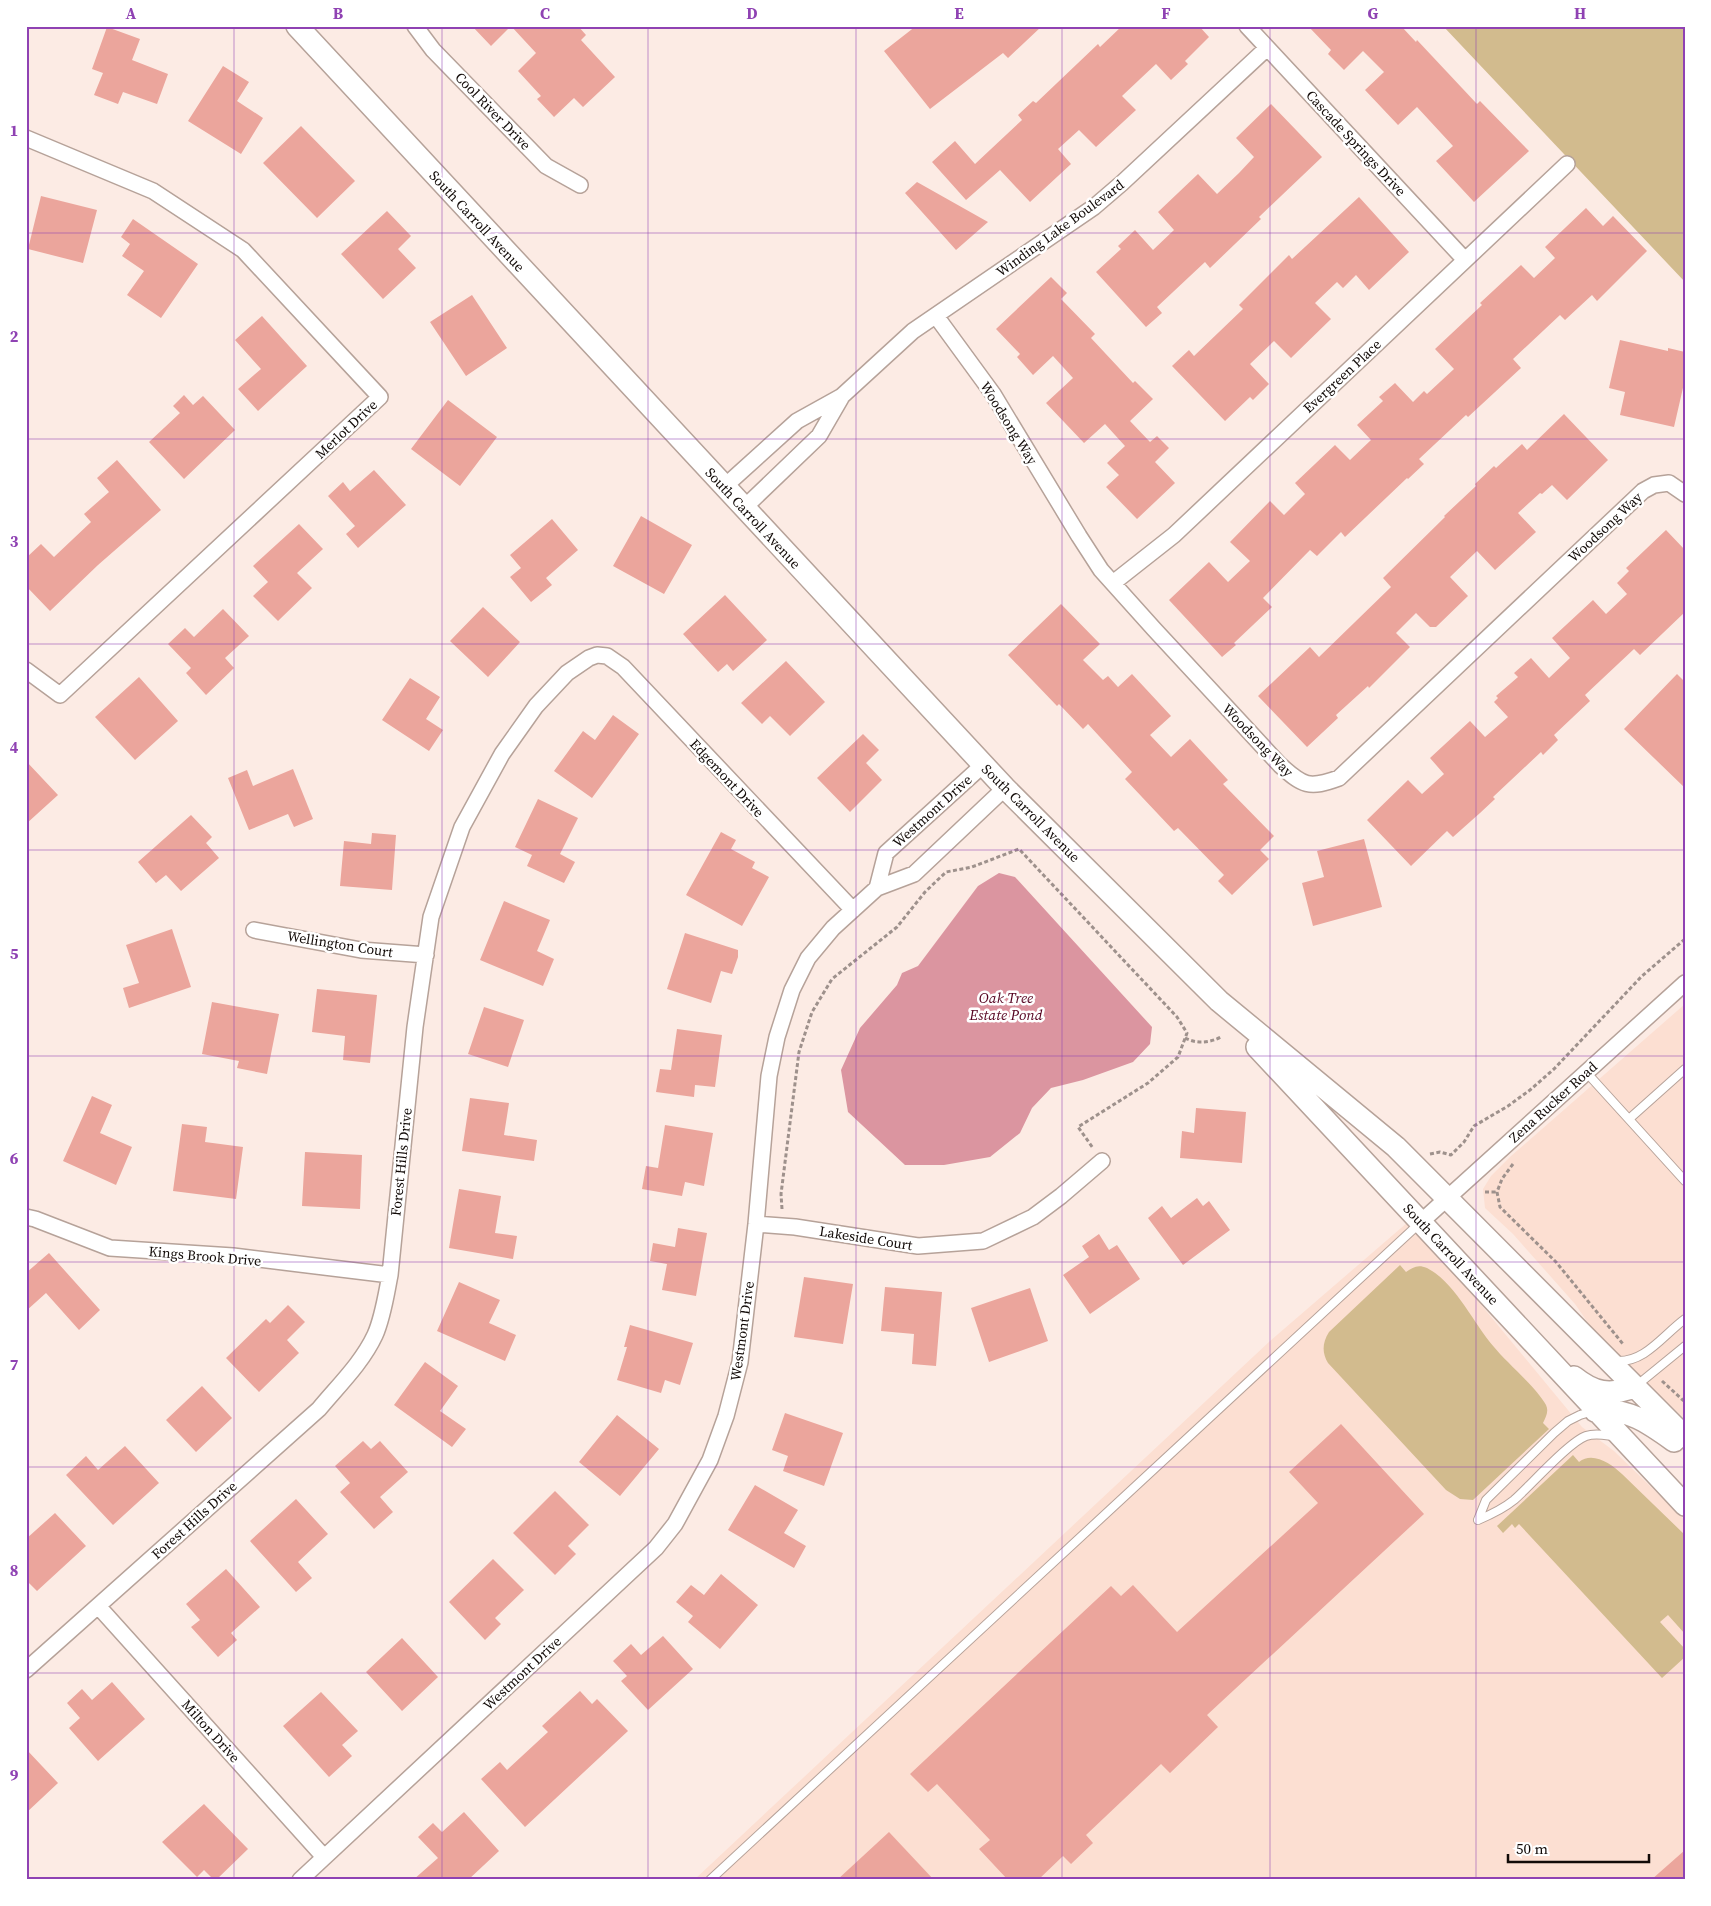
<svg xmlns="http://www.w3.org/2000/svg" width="1711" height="1906" viewBox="0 0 1711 1906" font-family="'Source Serif 4',serif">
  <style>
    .built { fill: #fcdfd2 }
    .green { fill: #d2bb8e }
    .water { fill: #db95a0 }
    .building { fill: #eba59c }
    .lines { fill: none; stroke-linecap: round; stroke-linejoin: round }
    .lane-casing { stroke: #b6a299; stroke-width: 10 }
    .street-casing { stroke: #b6a299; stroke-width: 18 }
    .secondary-casing { stroke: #b6a299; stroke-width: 24 }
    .path { stroke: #9e918c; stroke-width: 3; stroke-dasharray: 4 2.5; stroke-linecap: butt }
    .lane { stroke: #fff; stroke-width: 8 }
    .street { stroke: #fff; stroke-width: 15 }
    .secondary { stroke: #fff; stroke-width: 21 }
    .grid { fill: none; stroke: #8f42b3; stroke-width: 1; stroke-opacity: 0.55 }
    .labels { text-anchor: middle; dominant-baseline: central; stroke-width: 5; stroke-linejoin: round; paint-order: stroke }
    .street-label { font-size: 14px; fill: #110a07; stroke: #fff }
    .water-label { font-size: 15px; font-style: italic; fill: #54001e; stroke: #fff }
    .neatline { fill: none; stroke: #8f42b3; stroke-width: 2 }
    .grid-label { font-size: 16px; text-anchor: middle; font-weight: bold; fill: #8f42b3 }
  </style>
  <rect width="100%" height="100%" fill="#fcebe4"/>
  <path class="built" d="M1685,1004V1419L1604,1346L1575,1304L1513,1234L1485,1208L1483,1189L1491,1176L1511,1156Z
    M1408,1222L1454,1272L1582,1427L1614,1451L1685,1520V1880H694L1270,1341Z"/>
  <path class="green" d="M1443,26H1685V282Z
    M1400,1265L1406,1272C1413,1267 1418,1264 1427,1268C1456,1283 1473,1323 1494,1347C1507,1363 1537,1388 1546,1405C1549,1411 1546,1417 1543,1423L1549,1429L1473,1500L1460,1499L1446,1490L1328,1363C1322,1353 1322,1343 1329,1332Z
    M1573,1455L1579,1462C1593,1451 1611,1464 1622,1474L1685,1535V1634L1668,1615L1660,1622L1685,1649V1657L1662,1678L1519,1524L1515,1528L1512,1524L1503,1533L1497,1526Z"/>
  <path class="water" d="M999,873L1015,877L1152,1027L1150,1044L1133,1062L1083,1080L1051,1088L1032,1108L1020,1133L990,1157L944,1165H905L848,1112L841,1070L860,1028L897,985L902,973L918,966L978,886Z"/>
  <path class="building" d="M472,26H578L586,35L581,40L615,77L583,107L574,98L554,117L537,99L541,96L518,71L536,53L511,26L491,46Z
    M916,26H1042L1008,58L1003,53L930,109L884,51Z
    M1122,26H1199L1209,37L1185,61L1188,64L1171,80L1156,64L1122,96L1136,110L1096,147L1079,130L1058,149L1071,164L1030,202L1000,170L966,200L932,162L955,141L975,164L1022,120L1018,115L1033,101L1036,103L1098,44L1100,47Z
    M1308,26H1401L1416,42L1417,40L1477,104L1480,101L1529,151L1474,202L1436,161L1453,146L1417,107L1398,125L1365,90L1384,72L1363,51L1344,70L1328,54L1331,50Z
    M107,27L140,39L132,60L168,74L157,104L123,92L118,104L94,95L103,73L92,69Z
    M223,66L249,82L237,101L263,118L241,154L188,121Z
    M1271,104L1322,157L1259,217L1261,219L1210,268L1205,262L1157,307L1162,313L1146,327L1096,272L1121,249L1118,246L1135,230L1153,250L1174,230L1158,212L1198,174L1217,194L1239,173L1254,157L1236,138Z
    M301,126L355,181L317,218L263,163Z
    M917,182L988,222L956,250L905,193Z
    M41,196L97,210L83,263L28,249Z
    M1359,197L1409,252L1369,290L1356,275L1343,288L1337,282L1315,303L1331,319L1291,358L1274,341L1250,364L1269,384L1253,400L1250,397L1225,421L1172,366L1189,350L1194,356L1243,309L1239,305L1289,255L1292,259Z
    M1586,208L1603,226L1613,216L1647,251L1597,301L1592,295L1565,320L1560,315L1513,359L1521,368L1468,417L1466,415L1419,459L1424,464L1408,479L1407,478L1345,537L1341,532L1317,556L1310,550L1263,598L1272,607L1234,643L1236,645L1222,657L1169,600L1209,562L1228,582L1250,561L1230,542L1270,501L1284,515L1305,494L1295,483L1335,445L1350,460L1371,440L1357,425L1383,401L1379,397L1395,383L1413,402L1424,391L1427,394L1454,369L1435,349L1482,305L1480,303L1521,265L1534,278L1555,258L1545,247Z
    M387,211L411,236L398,249L416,268L383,299L341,254Z
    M133,219L198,264L161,318L127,295L144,271L122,256L130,244L121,237Z
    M1051,277L1067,293L1061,299L1095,334L1091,338L1133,383L1135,381L1153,399L1130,421L1150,442L1157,436L1169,448L1155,462L1175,483L1137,519L1106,487L1119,475L1107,463L1125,446L1105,424L1084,443L1046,403L1073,378L1053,356L1033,375L1017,357L1020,354L996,329Z
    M472,295L507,348L466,376L430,322Z
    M262,316L307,366L258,411L238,389L261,369L235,340Z
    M1620,340L1668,351V348L1685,352V379L1674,427L1620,415L1625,392L1609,388Z
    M184,395L193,405L203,396L235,430L184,479L149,442L180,413L173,406Z
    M448,400L497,437L460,486L411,449Z
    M1564,414L1608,460L1567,500L1552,485L1542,494L1540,493L1518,513L1536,532L1495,570L1477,551L1450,577L1468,596L1436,627H1430L1416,613L1396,633L1410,647L1369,688L1368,686L1336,715L1338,718L1307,747L1258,696L1310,647L1319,657L1391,587L1383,578L1445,517L1444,516L1476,486L1475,484L1494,466L1496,468L1522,444L1527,450Z
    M117,460L161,510L98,565L50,611L26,586V558L41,544L54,557L91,522L84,514L109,492L97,478Z
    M374,470L406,505L358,548L346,534L355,526L328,496L343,482L350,491Z
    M641,516L692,545L664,594L613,566Z
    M552,519L578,550L546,578L552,585L531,602L510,577L521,568L510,555Z
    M299,524L323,549L297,573L312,588L278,621L253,596L268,582L253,566Z
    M1666,530L1685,550V612L1640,655L1634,649L1585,695L1590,701L1554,735L1558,740L1543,755L1541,752L1493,797L1495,799L1480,813L1453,837L1447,831L1411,866L1367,820L1408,780L1422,794L1444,774L1430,758L1470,721L1485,737L1508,717L1494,702L1498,698L1496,696L1518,677L1514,673L1531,658L1549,678L1570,658L1552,638L1593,600L1606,614L1627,594L1617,583L1629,571L1626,568Z
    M725,595L767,640L733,671L727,664L718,672L683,634Z
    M1061,604L1100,644L1083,660L1103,680L1108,676L1118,687L1132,674L1171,716L1150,735L1171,757L1190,739L1228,780L1223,784L1274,836L1260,850L1269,859L1232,895L1218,881L1224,875L1178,828L1174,831L1125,779L1132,772L1088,724L1083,729L1059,704L1057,706L1008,655Z
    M483,607L520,642L488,677L450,641Z
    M223,609L249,636L225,658L234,668L206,695L186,673L191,668L168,644L185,628L194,637Z
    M786,661L825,702L790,736L770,716L762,724L741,703Z
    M1677,674L1685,682V788L1624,729Z
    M139,677L178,721L135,760L95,717Z
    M410,678L440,697L426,719L443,730L429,751L382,720Z
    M613,715L639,734L592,798L554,771L583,731L595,740Z
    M863,734L879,750L866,763L882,780L850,812L817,778Z
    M26,761L58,795L26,824Z
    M293,769L313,819L294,827L288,814L249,830L228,778L247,770L253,786Z
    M538,799L578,818L560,854L575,862L564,883L527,866L532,855L515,847Z
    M191,815L212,837L206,843L219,858L181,891L166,875L156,883L138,862Z
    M721,832L736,840L731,849L755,862L752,868L769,877L742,926L686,895Z
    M372,833L396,835L392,890L340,886L344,841L371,844Z
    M1364,839L1382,907L1313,926L1302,883L1324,877L1317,851Z
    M504,901L550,920L537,951L554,959L543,986L480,960Z
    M172,929L191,987L129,1008L123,988L139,983L126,945Z
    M685,933L738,950V957L732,974L721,971L711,1003L667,989Z
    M317,989L377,995L370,1063L343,1060L345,1036L312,1032Z
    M212,1002L279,1014L267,1074L237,1068L239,1061L202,1054Z
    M484,1007L524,1020L508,1067L468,1054Z
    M677,1029L722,1035L715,1087L695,1085L694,1097L656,1092L660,1069L671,1070Z
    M92,1096L112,1105L100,1133L132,1147L116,1185L63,1161Z
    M470,1098L509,1103L504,1135L537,1140L534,1161L462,1151Z
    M1196,1108L1246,1112L1242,1163L1180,1158L1182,1131L1194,1133Z
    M182,1124L207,1127L205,1142L243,1147L236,1199L173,1191Z
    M665,1125L713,1133L704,1186L685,1182L682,1196L642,1189L646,1166L658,1168Z
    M305,1152L362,1155L360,1209L302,1206Z
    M459,1189L501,1196L495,1233L517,1236L513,1259L449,1248Z
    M1197,1198L1203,1206L1209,1201L1230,1230L1183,1265L1148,1218L1162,1206L1171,1218Z
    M678,1228L707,1233L696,1296L662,1290L667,1264L650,1261L653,1243L675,1247Z
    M1099,1234L1109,1250L1117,1245L1140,1279L1090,1314L1063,1275L1089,1257L1082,1246Z
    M49,1253L100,1310L79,1330L46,1293L26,1311V1273Z
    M804,1277L853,1284L843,1344L794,1337Z
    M459,1282L500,1300L489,1323L516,1335L505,1361L437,1331Z
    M885,1287L942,1292L936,1366L912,1364L914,1334L881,1331Z
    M1030,1288L1048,1341L989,1362L971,1308Z
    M288,1305L305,1322L287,1340L299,1353L259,1392L226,1358L266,1319L270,1323Z
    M630,1325L693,1343L680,1385L665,1380L661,1393L617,1380L627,1347H624Z
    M425,1362L458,1386L440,1411L466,1429L452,1447L394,1405Z
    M202,1386L232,1418L196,1452L166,1420Z
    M785,1413L843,1433L824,1486L783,1471L788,1456L772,1450Z
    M617,1415L659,1449L620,1496L579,1462Z
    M1341,1424L1424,1514L1207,1715L1218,1727L1170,1773L1161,1764L1086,1835L1093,1843L1071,1864L1063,1856L1038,1880H1008L979,1849L990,1840L937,1784L928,1792L910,1774L1111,1586L1121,1596L1133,1585L1177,1632L1318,1503L1289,1472Z
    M363,1441L371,1449L380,1441L408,1472L380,1497L393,1512L374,1529L340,1492L350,1483L335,1466Z
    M125,1446L159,1483L113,1525L66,1475L86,1456L98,1470Z
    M755,1485L798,1510L784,1533L806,1546L794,1568L728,1530Z
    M555,1491L589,1525L568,1546L576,1554L555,1575L513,1533Z
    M296,1499L328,1534L298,1562L312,1578L296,1592L250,1541Z
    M55,1513L86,1546L37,1591L26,1580V1539Z
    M493,1559L524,1590L495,1618L501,1624L485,1640L449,1602Z
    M226,1569L260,1607L231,1633L237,1640L218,1657L191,1627L200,1620L186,1604Z
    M721,1574L758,1605L720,1649L688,1622L693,1616L676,1602L691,1585L704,1595Z
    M663,1636L693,1669L648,1710L621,1681L627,1676L613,1661L631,1644L641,1655Z
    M402,1638L438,1677L402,1711L366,1672Z
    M112,1682L145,1719L98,1761L69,1728L80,1718L67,1703L82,1689L92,1700Z
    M580,1691L592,1704L597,1699L628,1731L525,1827L481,1779L500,1762L507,1770L548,1732L542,1726Z
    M321,1692L358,1731L342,1745L352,1756L329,1777L283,1726Z
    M26,1749L58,1783L26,1813Z
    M204,1804L248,1849L216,1880H214L204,1870L197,1877L162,1842Z
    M464,1812L499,1851L468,1880H413L438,1858L418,1837L433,1823L442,1832Z
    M889,1832L934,1880H837Z
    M1685,1850V1880H1651Z"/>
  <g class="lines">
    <defs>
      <path id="lane" d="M1586,1072L1685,1181
        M1629,1119L1685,1069
        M1616,1361C1645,1363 1663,1335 1685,1319
        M1636,1386L1685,1346
        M1478,1520C1490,1515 1503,1509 1514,1500C1530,1486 1569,1442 1586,1436C1595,1433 1604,1435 1613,1436
        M1478,1520L1486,1500L1554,1433L1568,1421L1580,1415L1593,1411
        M710,1880L1421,1222"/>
      <path id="street" d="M415,26L433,50L546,166L580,185
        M1247,26L1465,260
        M26,138L153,191L243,250L380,397L60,695L26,670
        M936,316L993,394L1079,536L1101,570L1154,629L1280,765C1303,786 1309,789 1339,778L1643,491L1654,485L1669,483L1685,494
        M724,487L797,421L842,396L913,331L1094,207L1122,183L1267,48
        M744,508L819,436L841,398
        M1113,583L1174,535L1567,164
        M877,888L886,853L983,765
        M254,930L361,950L426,955
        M26,1217L35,1219L110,1248L233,1256L390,1275
        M1422,1221L1685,983
        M756,1224L795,1227L918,1246L983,1241L1033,1217L1061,1196L1102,1161
        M98,1606L324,1857
        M26,1670L319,1409C338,1386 362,1363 375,1335C383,1317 386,1295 390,1275L415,1027L431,917L462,827L502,754L536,706L567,673L589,658L597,655L607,656L623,667L853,910
        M300,1880L656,1548L675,1524L710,1460L726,1416L740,1362L756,1224L769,1076L777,1037L792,990L808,958L833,928L877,888L914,874L1005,788"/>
      <path id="secondary" d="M297,26L1005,788L1219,1001L1396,1147L1685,1437
        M1257,1047L1685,1505
        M1574,1377C1594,1393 1609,1396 1634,1387
        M1595,1411C1627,1407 1649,1423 1674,1441"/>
    </defs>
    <use href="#lane" class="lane-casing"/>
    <use href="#street" class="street-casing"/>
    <use href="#secondary" class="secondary-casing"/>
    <path class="path" d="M1185,1038C1197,1044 1209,1043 1221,1037
      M1430,1154L1440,1152L1451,1155L1464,1142L1474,1126L1508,1106L1530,1090L1554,1069L1642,976L1685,939
      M1513,1164L1502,1179L1497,1192L1500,1207L1556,1262L1623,1344
      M1485,1192H1497
      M782,1209L781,1194L799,1052L812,1012L832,979L897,927L925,892L946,872L972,867L1019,849L1177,1017L1187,1033L1178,1057L1148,1083L1078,1127L1093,1148
      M1662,1381L1685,1402"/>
    <use href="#lane" class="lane"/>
    <use href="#street" class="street"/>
    <use href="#secondary" class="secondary"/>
  </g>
  <path class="grid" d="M234,26V1880M442,26V1880M648,26V1880M856,26V1880M1062,26V1880M1270,26V1880M1476,26V1880M26,233H1685M26,439H1685M26,644H1685M26,850H1685M26,1056H1685M26,1262H1685M26,1467H1685M26,1673H1685"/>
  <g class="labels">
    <g class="street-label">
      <text transform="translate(493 111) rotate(46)">Cool River Drive</text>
      <text transform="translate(1356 143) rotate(47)">Cascade Springs Drive</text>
      <text transform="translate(477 221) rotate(47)">South Carroll Avenue</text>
      <text transform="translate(1060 228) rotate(-36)">Winding Lake Boulevard</text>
      <text transform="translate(1342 376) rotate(-43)">Evergreen Place</text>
      <text transform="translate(1009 423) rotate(58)">Woodsong Way</text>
      <text transform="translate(346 429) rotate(-43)">Merlot Drive</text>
      <text transform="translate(753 518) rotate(47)">South Carroll Avenue</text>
      <text transform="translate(1605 527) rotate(-43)">Woodsong Way</text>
      <text transform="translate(1258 740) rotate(46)">Woodsong Way</text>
      <text transform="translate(727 778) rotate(47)">Edgemont Drive</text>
      <text transform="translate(932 811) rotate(-42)">Westmont Drive</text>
      <text transform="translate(1031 813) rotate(45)">South Carroll Avenue</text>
      <text transform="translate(340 944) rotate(9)">Wellington Court</text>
      <text transform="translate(1553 1102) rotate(-42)">Zena Rucker Road</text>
      <text transform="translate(401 1162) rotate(-84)">Forest Hills Drive</text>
      <text transform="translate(866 1238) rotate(9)">Lakeside Court</text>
      <text transform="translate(1451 1254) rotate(47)">South Carroll Avenue</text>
      <text transform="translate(205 1256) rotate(5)">Kings Brook Drive</text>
      <text transform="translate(742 1331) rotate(-82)">Westmont Drive</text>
      <text transform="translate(194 1520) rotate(-42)">Forest Hills Drive</text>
      <text transform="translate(522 1673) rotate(-43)">Westmont Drive</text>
      <text transform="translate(211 1731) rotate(48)">Milton Drive</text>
    </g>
    <g class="water-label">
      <text x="1006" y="997">Oak Tree<tspan x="1006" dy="17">Estate Pond</tspan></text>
    </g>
  </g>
  <rect width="1711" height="1906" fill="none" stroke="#ffffff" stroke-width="55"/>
  <path d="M1508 1854v8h141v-8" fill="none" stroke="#110a07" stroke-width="2.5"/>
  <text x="1516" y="1854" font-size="15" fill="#110a07" stroke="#ffffff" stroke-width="4" paint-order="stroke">50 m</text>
  <rect x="28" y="28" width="1656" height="1850" class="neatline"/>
  <g class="grid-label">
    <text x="131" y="19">A</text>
    <text x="338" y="19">B</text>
    <text x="545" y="19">C</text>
    <text x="752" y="19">D</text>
    <text x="959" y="19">E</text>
    <text x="1166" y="19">F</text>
    <text x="1373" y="19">G</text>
    <text x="1580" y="19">H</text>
    <text x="14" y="136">1</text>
    <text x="14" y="342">2</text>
    <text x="14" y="547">3</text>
    <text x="14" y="753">4</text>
    <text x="14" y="959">5</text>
    <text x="14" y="1164">6</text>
    <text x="14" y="1370">7</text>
    <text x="14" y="1576">8</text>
    <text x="14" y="1781">9</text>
  </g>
</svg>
